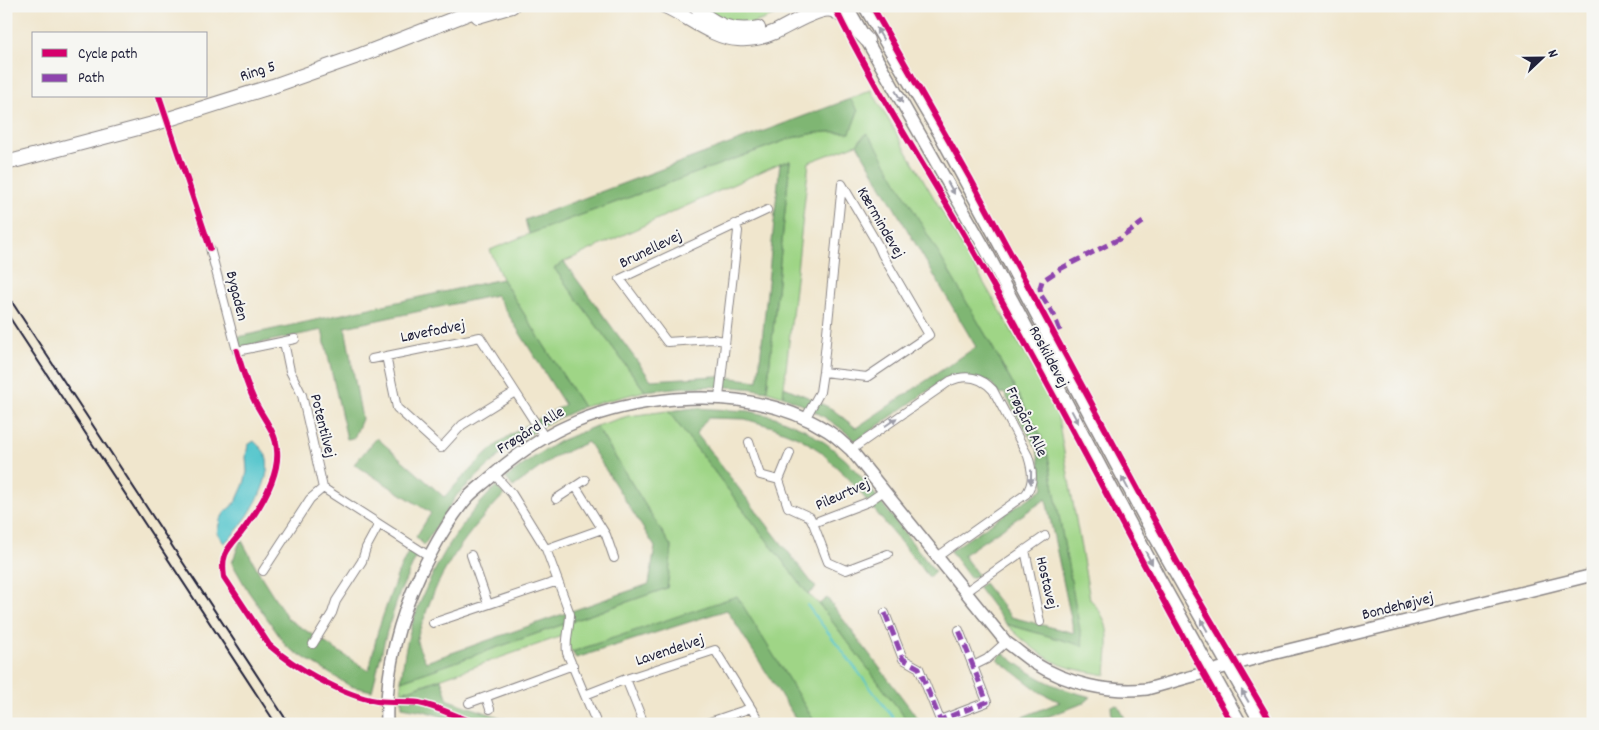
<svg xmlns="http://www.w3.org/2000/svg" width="1599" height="730" viewBox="0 0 1599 730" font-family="Dekko,sans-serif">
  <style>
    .green { fill: #9fd586; stroke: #607c60 }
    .forest { fill: #7fb673; stroke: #506c57 }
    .water { fill: #5ac7ce; stroke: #3e7484 }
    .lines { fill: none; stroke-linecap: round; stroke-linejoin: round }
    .stream { stroke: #5ac7ce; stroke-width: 2 }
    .street-casing { stroke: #898484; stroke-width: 10 }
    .secondary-casing { stroke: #898484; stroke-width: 14 }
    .highway-casing { stroke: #898484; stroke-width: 16 }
    .street { stroke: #fff; stroke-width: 8 }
    .secondary { stroke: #fff; stroke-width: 11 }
    .highway { stroke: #fff; stroke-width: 14 }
    .rail { stroke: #22223b; stroke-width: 2 }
    .quiet { stroke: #8e44ad; stroke-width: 5; stroke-dasharray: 10 5; stroke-linecap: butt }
    .cycleway-casing { stroke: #f6f6f2; stroke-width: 9 }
    .cycleway { stroke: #d6006c; stroke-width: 6 }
    .oneway { fill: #9c9ca7 }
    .labels { text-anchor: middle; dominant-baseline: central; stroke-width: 4; stroke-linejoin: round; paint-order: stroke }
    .street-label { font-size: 16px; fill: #22223b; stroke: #f6f6f2 }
  </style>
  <rect width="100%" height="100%" fill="#f6f6f2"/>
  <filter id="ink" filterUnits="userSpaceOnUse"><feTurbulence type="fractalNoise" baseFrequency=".02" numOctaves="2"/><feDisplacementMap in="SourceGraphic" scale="10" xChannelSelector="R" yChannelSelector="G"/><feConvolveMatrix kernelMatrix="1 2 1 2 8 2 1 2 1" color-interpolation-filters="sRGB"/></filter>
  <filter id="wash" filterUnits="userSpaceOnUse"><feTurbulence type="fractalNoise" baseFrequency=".0096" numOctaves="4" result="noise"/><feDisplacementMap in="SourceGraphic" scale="20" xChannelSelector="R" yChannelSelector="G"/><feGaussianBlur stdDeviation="1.12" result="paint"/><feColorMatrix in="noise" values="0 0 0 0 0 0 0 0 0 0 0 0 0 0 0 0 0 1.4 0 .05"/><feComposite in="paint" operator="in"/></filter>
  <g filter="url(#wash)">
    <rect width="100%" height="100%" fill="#f0e6cd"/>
    <path class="green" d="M702,6H799L749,25L733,26Z
      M871,90L1058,410V418L1090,599C1114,625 1108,642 1106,675C1095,673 1083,671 1071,668C1045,661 1025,642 1006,624L1082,645L1048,456L1041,436L988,339L866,133L857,144L809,162L783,396L767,391L790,161L780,163L564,262L554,268L645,391L583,407L502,279L490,250L529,234L792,138C813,133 828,130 850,133L858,111L850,99Z
      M668,411L808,594L819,604L910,724H816L737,597L572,652L562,636L402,692L401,681L667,588L672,548L596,426L628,416Z"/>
    <path class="forest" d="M850,99L858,111L850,133C828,130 813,133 792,138L529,234L525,220Z
      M867,133L877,147L988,339L1041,436L1048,456L1083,646L1006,624L978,587L984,583L1011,617L1074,633L1046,499L963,555L978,575L970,578L950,551L1044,488L1037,449L1004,393L999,394L991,383L955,376L945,379L856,441C834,421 811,408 783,396L784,387L810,398L832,409L856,428L976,347L857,144Z
      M790,161L767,391C726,384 686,386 645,391L554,268L564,262L651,380L716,376L758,381L780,163Z
      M502,279L583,407L544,425L499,456L457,495L424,545L416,537L431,513L354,464L377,438L444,497C464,477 483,454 506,438C525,425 545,415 565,405L496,295L345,327L362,419L354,438L347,439L322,330L241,347L238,337Z
      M695,408L749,411L775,417L804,429L827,444L846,460L863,479L935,572L929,577L850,480L820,451L800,438L773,427L745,419L708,418L696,433L816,588L808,594L668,411Z
      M596,426L672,548L667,588L401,681C403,668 404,655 407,643C416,602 444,547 470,515C478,505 487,496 496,486L504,495C468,531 439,570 424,619C422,625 417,634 417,641C418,647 423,656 426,662L649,584L655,547L588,442L556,456L513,487L506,478L533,458L560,441Z
      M241,539L261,576L288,619L369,671L378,630L398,573L409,550L417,555L400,592L387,631L372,691L350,686L287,647L248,591L232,563Z
      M737,596L816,724H799L727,610L576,658L572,652Z
      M827,598L922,724H910L819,604Z
      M1003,653C1034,677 1052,687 1091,697L1084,703L1028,724H1005L1060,702L1040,692L997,659Z
      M441,679L448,700L520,724H467L424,711L402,707V692Z
      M1118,705L1128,724H1084L1099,719H1112L1111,706Z"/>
    <path class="water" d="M254,441C259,446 264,450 266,456C275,480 242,530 224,543L217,533L220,520L225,512L236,502L244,484L247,472L246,456L248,445Z"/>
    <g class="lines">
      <path class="stream" d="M807,605L898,724"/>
    </g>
  </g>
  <g filter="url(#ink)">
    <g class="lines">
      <defs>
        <path id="street" d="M210,248L237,351L295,339
          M725,341L712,339L667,342L620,279L767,210
          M284,342L290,371L302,395L323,488L429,556
          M386,356L397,408L441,448L462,425L515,392
          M372,359L480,337L545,438
          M719,397L738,231L735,224
          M805,419L820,392L823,372L842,184L878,245L882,254L929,335L867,377L823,372
          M749,442L760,475L779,480
          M851,450L950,381C966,374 981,377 993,390L1028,456C1032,469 1035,482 1026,494L937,557
          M790,453L779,480L788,507L810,517L813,523
          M494,474L512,494L546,549L570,614C570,627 565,639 567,653L597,724
          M576,487L606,535L614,558
          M884,491L868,502L813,523L828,562L846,570L888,554
          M556,499L585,480
          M546,549L602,529
          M1025,550L1040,622
          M471,555L488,604
          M263,571L310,499L323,488
          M965,592L1045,536
          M885,613L903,659L919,668L940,720L987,702L959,630
          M433,623L558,581
          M313,644L332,613L336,601L362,561L366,548L379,524
          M973,666L987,659L1006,642
          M626,679L715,650L751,708
          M585,695L626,679L644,724
          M486,697L490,709
          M469,703L573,665
          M704,724L751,708L761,724"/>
        <path id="secondary" d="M847,6L987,252L1159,577L1241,724
          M864,6L940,135L999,244L1147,523L1261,724
          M387,724C385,672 398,621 420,574C434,547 448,520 468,497C475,490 483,484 491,477C545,428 603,405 675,399C728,395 782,402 828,431C836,436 844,444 851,450L1006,642C1016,649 1025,657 1034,663C1068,684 1108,693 1147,689L1268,655L1593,575"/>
        <path id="highway" d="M665,6C688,16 713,38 738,39C751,40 764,37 775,32C788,26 819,6 832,10C843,13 858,31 867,40
          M696,6C711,25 734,33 758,28
          M478,16L512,6
          M6,163L153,124L273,86L361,55L487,6"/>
      </defs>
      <use href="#street" class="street-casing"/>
      <use href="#secondary" class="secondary-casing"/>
      <use href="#highway" class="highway-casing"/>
      <use href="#street" class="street"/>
      <use href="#secondary" class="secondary"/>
      <use href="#highway" class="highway"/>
      <path class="rail" d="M6,293L289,724
        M6,312L276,724"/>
      <path class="quiet" d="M1060,331L1054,315L1041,295L1040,288L1042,281L1060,269L1121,238L1143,222
        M885,613L903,659L919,668L940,720L987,702L959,630"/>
      <defs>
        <path id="cycleway" d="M834,6C877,95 933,178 981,264C1068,416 1145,573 1232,724
          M872,6L970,178L1183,573L1272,724
          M159,96L210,248
          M237,351C242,369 247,386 255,402C263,418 276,432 277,450C280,478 257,512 241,533C236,539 228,547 225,555C222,562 223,569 224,577L269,645C294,667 343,696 377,701C391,703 406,701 419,703C439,707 458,718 478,724"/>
      </defs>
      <use href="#cycleway" class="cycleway-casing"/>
      <use href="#cycleway" class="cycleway"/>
    </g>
    <defs><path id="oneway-solid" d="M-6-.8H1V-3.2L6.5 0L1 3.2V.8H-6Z" transform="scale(1.25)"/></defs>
    <g class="oneway">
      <use href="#oneway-solid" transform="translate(880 34) rotate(-121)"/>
      <use href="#oneway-solid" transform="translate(899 97) rotate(60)"/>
      <use href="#oneway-solid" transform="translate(951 188) rotate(61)"/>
      <use href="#oneway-solid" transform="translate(1075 417) rotate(62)"/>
      <use href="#oneway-solid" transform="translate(891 422) rotate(-35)"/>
      <use href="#oneway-solid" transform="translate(1031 477) rotate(91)"/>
      <use href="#oneway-solid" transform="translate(1125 483) rotate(-118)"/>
      <use href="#oneway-solid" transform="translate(1149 558) rotate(62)"/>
      <use href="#oneway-solid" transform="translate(1204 625) rotate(-119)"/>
      <use href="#oneway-solid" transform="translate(1245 696) rotate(-120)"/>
    </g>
  </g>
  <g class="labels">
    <g class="street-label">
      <text transform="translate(258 72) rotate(-18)">Ring 5</text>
      <text transform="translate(880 223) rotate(60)">Kærmindevej</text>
      <text transform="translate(651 250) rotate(-26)">Brunellevej</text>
      <text transform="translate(236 296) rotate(76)">Bygaden</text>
      <text transform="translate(433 332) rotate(-11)">Løvefodvej</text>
      <text transform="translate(1048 357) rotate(62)">Roskildevej</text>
      <text transform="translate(1026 422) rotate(64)">Frøgård Alle</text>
      <text transform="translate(322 426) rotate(76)">Potentilvej</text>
      <text transform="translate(531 431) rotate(-32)">Frøgård Alle</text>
      <text transform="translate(843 495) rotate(-24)">Pileurtvej</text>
      <text transform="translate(1046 583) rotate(77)">Hostavej</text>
      <text transform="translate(1398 607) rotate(-14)">Bondehøjvej</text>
      <text transform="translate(670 651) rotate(-18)">Lavendelvej</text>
    </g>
  </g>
  <rect width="1599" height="730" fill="none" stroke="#f6f6f2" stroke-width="25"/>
  <rect x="32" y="32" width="175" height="65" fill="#f6f6f2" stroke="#a1a1a9"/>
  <rect x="42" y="49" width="25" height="8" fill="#d6006c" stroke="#a1a1a9"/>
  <text x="78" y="58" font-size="15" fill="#22223b">Cycle path</text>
  <rect x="42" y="74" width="25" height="8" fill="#8e44ad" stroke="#a1a1a9"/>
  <text x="78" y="82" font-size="15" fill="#22223b">Path</text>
  <g transform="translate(1542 58) rotate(68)" stroke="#f6f6f2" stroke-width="4" paint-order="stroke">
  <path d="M0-4L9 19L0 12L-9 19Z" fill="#22223b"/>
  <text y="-8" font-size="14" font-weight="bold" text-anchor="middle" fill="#22223b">N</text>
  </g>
</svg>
